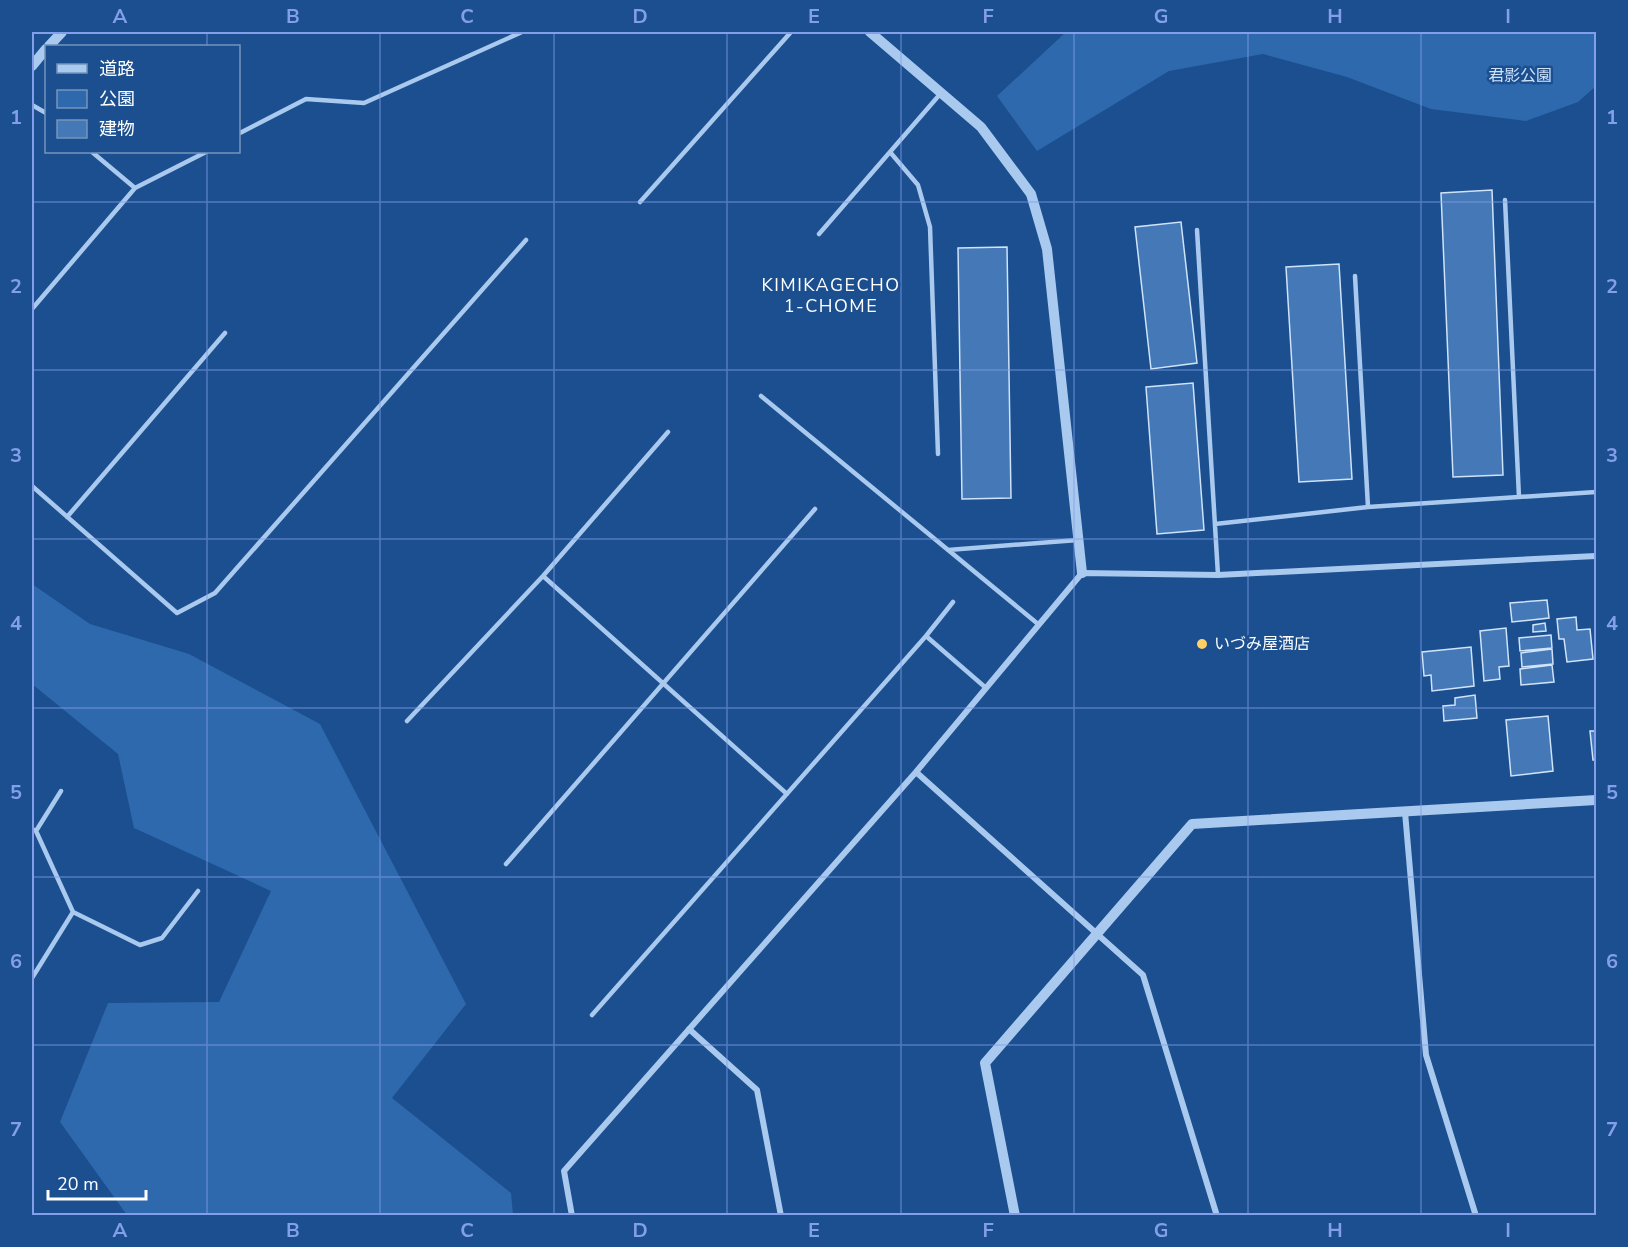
<svg xmlns="http://www.w3.org/2000/svg" width="1628" height="1247" viewBox="0 0 1628 1247" font-family="'Nunito Sans','Noto Sans JP',sans-serif">
  <style>
    .green { fill: #2e69ad }
    .building { fill: #4478b7; stroke: #cfe3fa; stroke-width: 1.5 }
    .lines { fill: none; stroke-linecap: round; stroke-linejoin: round }
    .service { stroke: #a9c9ee; stroke-width: 4.5 }
    .minor { stroke: #a9c9ee; stroke-width: 6 }
    .tertiary { stroke: #a9c9ee; stroke-width: 10 }
    .grid { fill: none; stroke: #839eea; stroke-width: 1.5; stroke-opacity: 0.55 }
    .poi-dot { fill: #ffd166; stroke: #1b4f8f; stroke-width: 2 }
    .labels { text-anchor: middle; dominant-baseline: central; stroke-width: 5; stroke-linejoin: round; paint-order: stroke }
    .park-label { font-size: 16px; fill: #cfe3fa; stroke: #1b4f8f }
    .poi-label { font-size: 16px; fill: #fff; stroke: #1b4f8f; text-anchor: start }
    .neighbourhood-label { font-size: 18px; letter-spacing: 1.5px; fill: #fff; stroke: #1b4f8f }
    .neatline { fill: none; stroke: #839eea; stroke-width: 2 }
    .grid-label { font-size: 20px; text-anchor: middle; font-weight: bold; fill: #839eea }
  </style>
  <rect width="100%" height="100%" fill="#1b4f8f"/>
  <path class="green" d="M1066,32H1596V86L1578,102L1526,121L1431,109L1347,77L1263,54L1169,71L1037,151L997,96Z
    M32,584L90,624L189,654L320,724L466,1004L392,1098L511,1193L513,1215H127L60,1122L108,1003L219,1002L271,891L134,828L118,754L32,684Z"/>
  <path class="building" d="M1492,190L1503,475L1453,477L1441,193Z
    M1181,222L1197,363L1151,369L1135,227Z
    M1007,247L1011,498L962,499L958,248Z
    M1339,264L1352,479L1299,482L1286,267Z
    M1193,383L1204,530L1157,534L1146,387Z
    M1547,600L1549,618L1512,622L1510,603Z
    M1576,617L1577,630L1590,629L1593,659L1567,662L1564,639H1559L1557,619Z
    M1545,623L1546,631L1533,632V625Z
    M1506,628L1509,666L1499,667L1500,679L1484,681L1480,631Z
    M1551,635L1552,648L1520,651L1519,638Z
    M1471,647L1474,686L1432,691L1431,675L1424,676L1422,652Z
    M1552,649L1553,664L1522,667L1521,653Z
    M1552,665L1554,682L1521,685L1520,669Z
    M1475,695L1477,718L1444,721L1443,706L1455,705V698Z
    M1548,716L1553,771L1511,776L1506,720Z
    M1590,731H1596V760H1593Z"/>
  <g class="lines">
    <path class="service" d="M32,105L46,113
      M238,134L306,99L364,103L522,32
      M92,152L135,188
      M890,152L918,185L930,227L938,454
      M1505,200L1519,497
      M640,202L791,32
      M1197,230L1218,575
      M819,234L941,93
      M1355,276L1368,507
      M32,309L135,188L206,152
      M761,396L1038,624
      M32,486L177,613L215,593L526,240
      M67,517L225,333
      M1215,524L1368,507L1596,492
      M948,550L1078,540
      M543,576L787,794
      M926,636L986,688
      M407,721L543,576L668,432
      M32,829L36,831L73,912L32,978
      M36,831L61,791
      M506,864L815,509
      M73,912L140,945L162,938L198,891
      M592,1015L926,636L953,602"/>
    <path class="minor" d="M916,772L1143,975L1217,1216
      M1405,812L1426,1055L1476,1216
      M689,1029L757,1090L781,1216
      M572,1216L564,1171L916,772L1082,573L1218,575L1596,556"/>
    <path class="tertiary" d="M870,32L981,127L1031,194L1047,249L1082,573
      M49,46L62,32
      M32,66L46,49
      M1015,1216L985,1063L1192,824L1596,800"/>
  </g>
  <path class="grid" d="M207,32V46M380,32V1216M554,32V1216M727,32V1216M901,32V1216M1074,32V1216M1248,32V1216M1421,32V1216M207,152V1216M32,202H1596M32,370H1596M32,539H1596M32,708H1596M32,877H1596M32,1045H1596"/>
  <circle class="poi-dot" cx="1202" cy="644" r="6"/>
  <g class="labels">
    <g class="park-label">
      <text x="1520" y="76">君影公園</text>
    </g>
    <g class="poi-label">
      <text x="1214" y="644">いづみ屋酒店</text>
    </g>
    <g class="neighbourhood-label">
      <text x="831" y="285">KIMIKAGECHO<tspan x="831" dy="21">1-CHOME</tspan></text>
    </g>
  </g>
  <rect width="1628" height="1247" fill="none" stroke="#1b4f8f" stroke-width="66"/>
  <rect x="45" y="45" width="195" height="108" fill="#1b4f8f" stroke="#7695bc" stroke-width="1.5"/>
  <rect x="57" y="64" width="30" height="9" fill="#a9c9ee" stroke="#7695bc" stroke-width="1.5"/>
  <text x="99" y="75" font-size="18" fill="#ffffff">道路</text>
  <rect x="57" y="90" width="30" height="18" fill="#2e69ad" stroke="#7695bc" stroke-width="1.5"/>
  <text x="99" y="105" font-size="18" fill="#ffffff">公園</text>
  <rect x="57" y="120" width="30" height="18" fill="#4478b7" stroke="#7695bc" stroke-width="1.5"/>
  <text x="99" y="135" font-size="18" fill="#ffffff">建物</text>
  <path d="M48 1190v9h98v-9" fill="none" stroke="#ffffff" stroke-width="3"/>
  <text x="57" y="1190" font-size="18" fill="#ffffff" stroke="#1b4f8f" stroke-width="4.5" paint-order="stroke">20 m</text>
  <rect x="33" y="33" width="1562" height="1181" class="neatline"/>
  <g class="grid-label">
    <text x="120" y="23">A</text>
    <text x="293" y="23">B</text>
    <text x="467" y="23">C</text>
    <text x="640" y="23">D</text>
    <text x="814" y="23">E</text>
    <text x="988" y="23">F</text>
    <text x="1161" y="23">G</text>
    <text x="1335" y="23">H</text>
    <text x="1508" y="23">I</text>
    <text x="16" y="124">1</text>
    <text x="1612" y="124">1</text>
    <text x="16" y="293">2</text>
    <text x="1612" y="293">2</text>
    <text x="16" y="462">3</text>
    <text x="1612" y="462">3</text>
    <text x="16" y="630">4</text>
    <text x="1612" y="630">4</text>
    <text x="16" y="799">5</text>
    <text x="1612" y="799">5</text>
    <text x="16" y="968">6</text>
    <text x="1612" y="968">6</text>
    <text x="16" y="1136">7</text>
    <text x="1612" y="1136">7</text>
    <text x="120" y="1237">A</text>
    <text x="293" y="1237">B</text>
    <text x="467" y="1237">C</text>
    <text x="640" y="1237">D</text>
    <text x="814" y="1237">E</text>
    <text x="988" y="1237">F</text>
    <text x="1161" y="1237">G</text>
    <text x="1335" y="1237">H</text>
    <text x="1508" y="1237">I</text>
  </g>
</svg>
